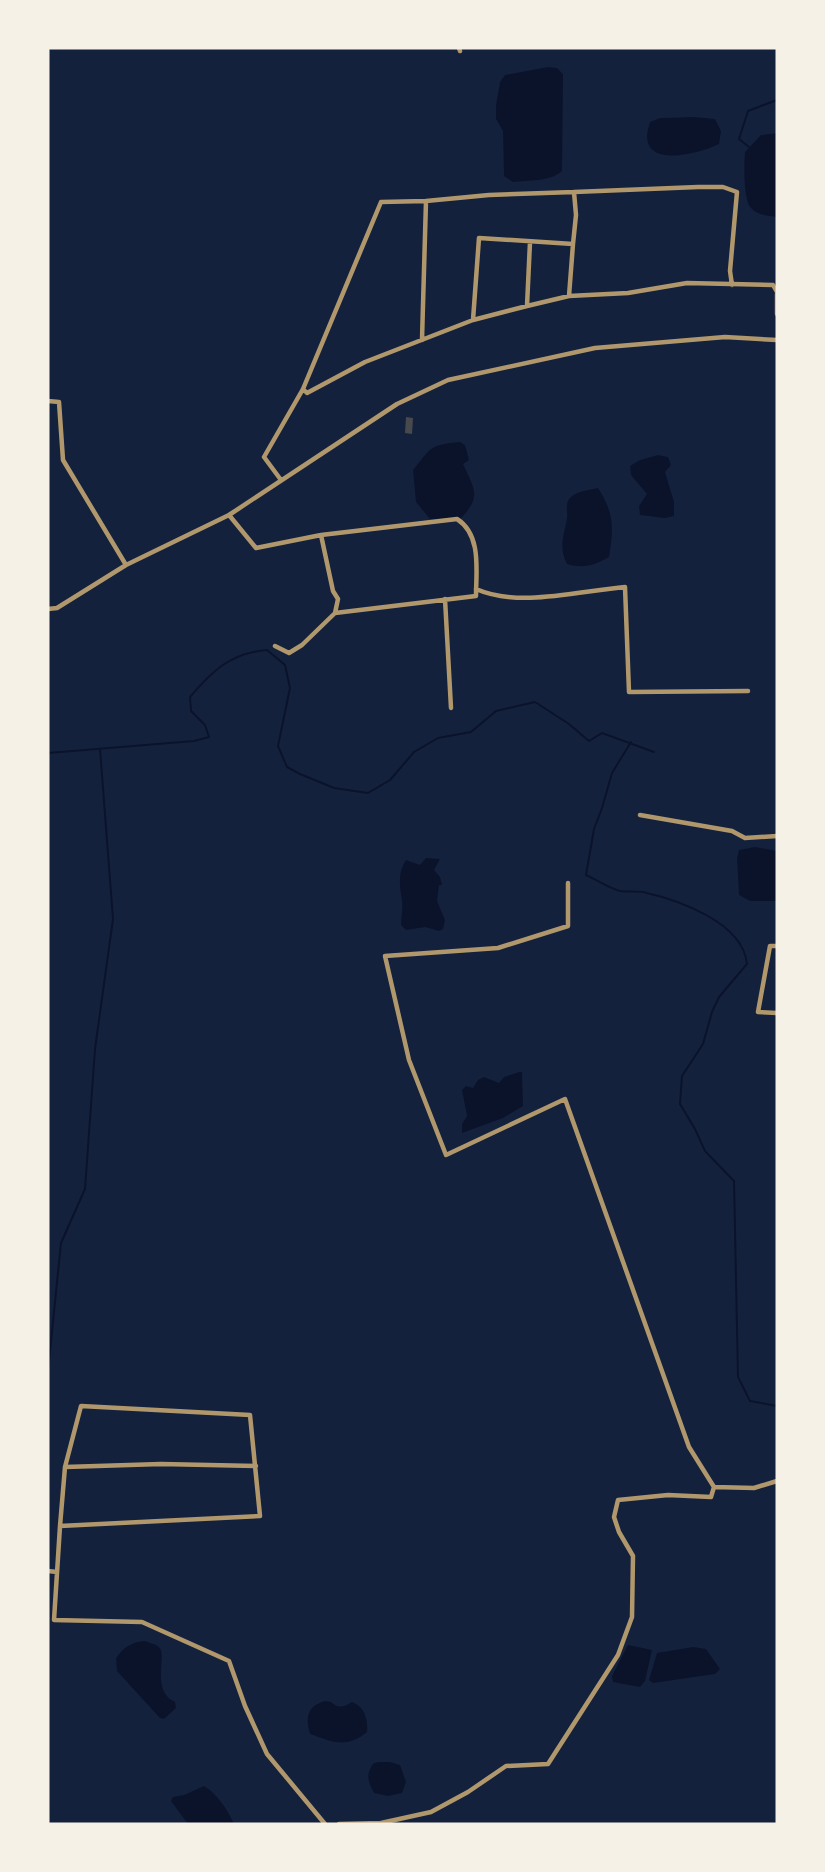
<svg xmlns="http://www.w3.org/2000/svg" width="825" height="1872" viewBox="0 0 825 1872" font-family="Signika,sans-serif">
  <style>
    .water { fill: #0b132b }
    .lines { fill: none; stroke-linecap: round; stroke-linejoin: round }
    .stream { stroke: #0b132b; stroke-width: 2 }
    .building { fill: #48494c }
    .minor { stroke: #b1986c; stroke-width: 4.5 }
  </style>
  <rect width="100%" height="100%" fill="#14213d"/>
  <path class="water" d="M548,67L557,68L563,74L562,171C550,182 528,180 513,182L504,176L503,131L496,119V105L500,82L505,75Z
    M694,117L715,119L721,131L719,144C703,152 647,169 647,136C647,131 649,126 650,122L660,118Z
    M777,133V217C768,216 757,215 751,208C743,199 744,164 745,152L761,135Z
    M460,442L465,445L469,460L463,464C474,488 482,497 461,518L430,519L416,502L413,470C432,447 429,445 460,442Z
    M658,455L668,457L671,465L665,472L674,502V516L665,518L640,515L639,506L647,494L631,475L630,466L640,460Z
    M598,488C614,513 614,527 609,557C595,565 584,569 567,564C558,546 564,536 567,518C568,511 564,503 571,497C578,491 589,490 598,488Z
    M755,847L777,851V901H750L739,895L737,858L739,850Z
    M426,858L440,859L434,870L440,877L442,885H439L437,901L445,920L443,929L439,931L425,927L406,930L401,925C401,918 403,909 402,901C400,886 397,874 406,860L420,865Z
    M519,1072H522L523,1106L503,1118L462,1133V1124L467,1116L462,1090L466,1086L473,1088L478,1080L484,1077L499,1083L504,1077Z
    M145,1641C149,1643 156,1644 159,1647C168,1655 150,1691 175,1702L176,1708L164,1719L160,1718L117,1671L116,1658C124,1647 131,1642 145,1641Z
    M628,1645L652,1650L645,1681L640,1687L613,1682L612,1676Z
    M693,1647L706,1649L720,1669L715,1674L653,1683L649,1680L657,1653Z
    M325,1701L331,1702C338,1709 344,1707 352,1702C365,1707 368,1719 367,1732C346,1749 333,1742 310,1734C305,1718 307,1706 325,1701Z
    M379,1762H390L400,1765L406,1782L402,1793L388,1796L374,1793C368,1782 365,1773 374,1763Z
    M204,1786C217,1794 228,1810 234,1824H188L171,1801L173,1797L184,1795Z"/>
  <g class="lines">
    <path class="stream" d="M749,147L739,139L748,111L777,100
      M631,742L612,773L602,808L594,829L586,875C597,880 609,888 620,891C628,892 636,891 643,892C678,900 743,922 747,964L719,997L712,1012L703,1044L682,1076L680,1104L695,1129L705,1151L734,1181L738,1377L750,1401L777,1406
      M48,753L194,741L209,737L205,725L191,711L190,697C213,670 231,653 267,650L285,665L290,688L278,746L287,767L300,774L334,788L368,793L390,780L414,752L438,738L471,732L496,711L535,702L569,724L589,741L602,733L654,752
      M48,1371L61,1243L85,1189L95,1049L113,919L100,749"/>
  </g>
  <path class="building" d="M406,417L413,418L412,434L405,433Z"/>
  <g class="lines">
    <path class="minor" d="M459,48L460,51
      M426,201L489,195L574,192
      M573,244L576,215L574,192L698,187H723L737,192L730,271L732,285
      M777,294V314
      M527,306L530,242
      M473,320L479,238L573,244L569,296
      M303,389L381,202L426,201L422,340
      M48,401L59,402L63,460L126,565
      M281,480L264,457L303,389L307,393L365,362L473,320L527,306L569,296L628,293L687,283L773,285L777,292
      M229,515L256,548L321,535L457,519C482,535 476,571 476,596L335,613
      M476,589C519,608 579,591 625,587L629,692L748,691
      M445,599L451,708
      M48,609L57,608L126,565L229,515L397,404L448,380L595,348L725,337L777,340
      M275,646L289,653L302,645L335,613L338,599L333,591L321,535
      M640,815L732,831L745,838L777,836
      M568,883V926L498,948L385,956L409,1060L446,1155L565,1099L689,1447L714,1487
      M777,946H770L758,1012L777,1013
      M65,1467L161,1464L256,1466
      M60,1526L65,1467L81,1406L250,1415L260,1516L60,1526L54,1620L142,1622L229,1661L245,1706L267,1754L325,1824
      M48,1571L57,1572
      M339,1824L381,1823L431,1812L468,1792L506,1766L548,1764L618,1655L632,1617L633,1556L619,1532L614,1517L618,1500L668,1495L711,1497L714,1487L754,1488L777,1481"/>
  </g>
  <rect width="825" height="1872" fill="none" stroke="#f6f1e7" stroke-width="99"/>
</svg>
